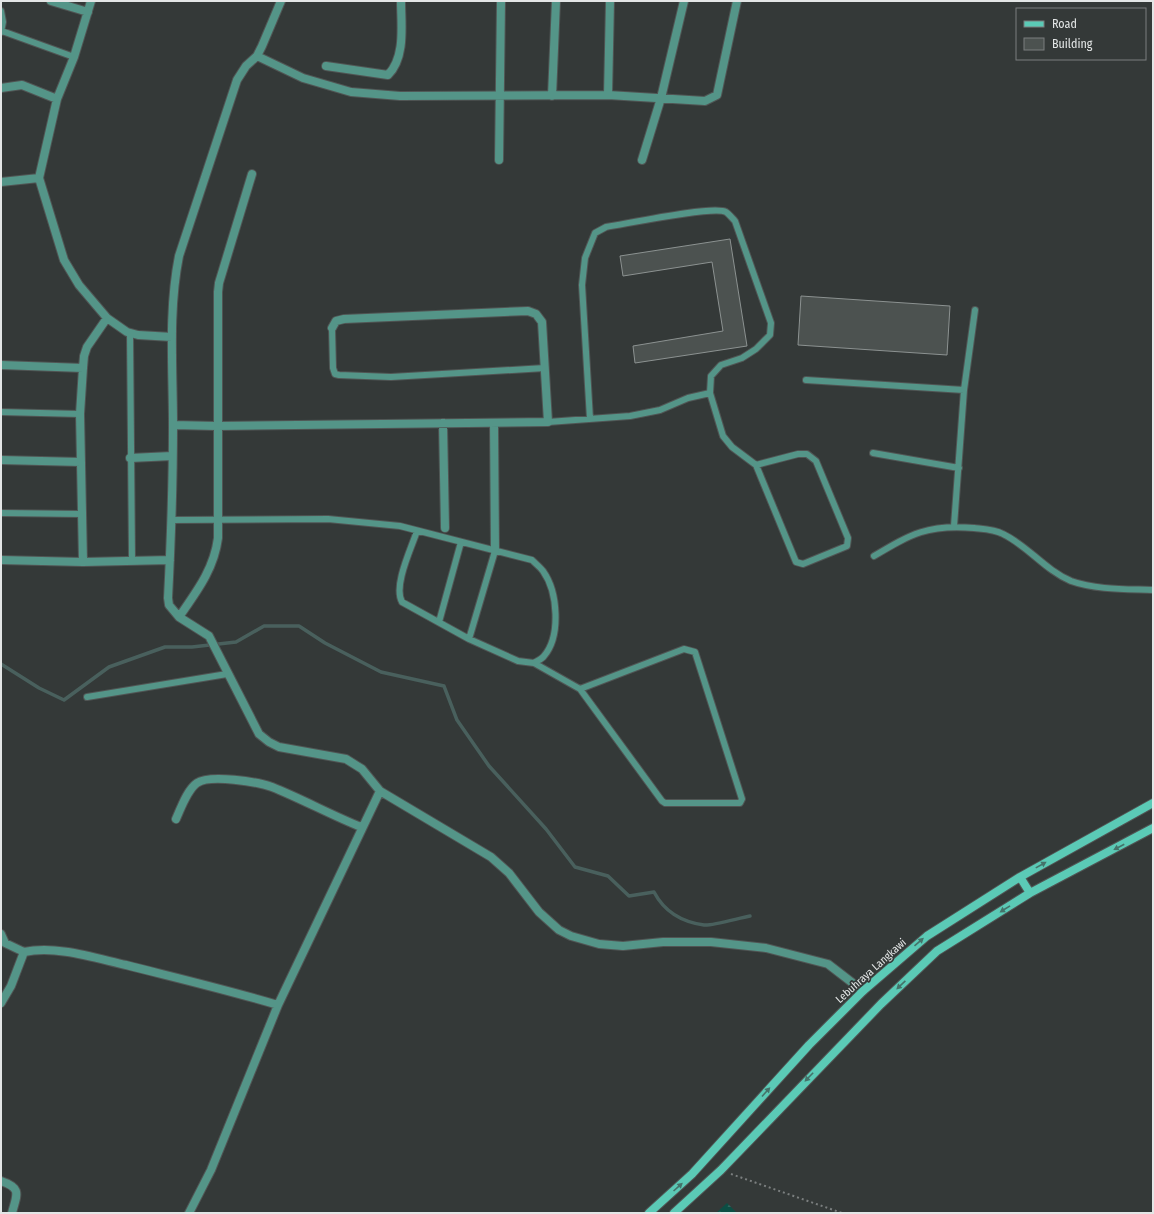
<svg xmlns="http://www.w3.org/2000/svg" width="1154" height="1214" viewBox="0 0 1154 1214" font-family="'Fira Sans Condensed',sans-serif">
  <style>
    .forest { fill: url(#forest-firs) }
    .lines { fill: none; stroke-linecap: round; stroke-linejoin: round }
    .stream { stroke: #49605d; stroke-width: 3.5 }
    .building { fill: #4c5250; stroke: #8c9291 }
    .service-casing { stroke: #505554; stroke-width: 8 }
    .minor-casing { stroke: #505554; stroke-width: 10 }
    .secondary-casing { stroke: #505554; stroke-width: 10 }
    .path { stroke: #7b7f7f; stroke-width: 2; stroke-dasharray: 2 3; stroke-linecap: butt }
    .service { stroke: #549588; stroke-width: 6 }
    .minor { stroke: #549588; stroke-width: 8 }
    .secondary { stroke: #5bcab6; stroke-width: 8 }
    .oneway { fill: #44736a }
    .labels { text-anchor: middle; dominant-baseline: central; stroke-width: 3.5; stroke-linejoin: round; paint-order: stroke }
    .street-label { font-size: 11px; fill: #e3e6e6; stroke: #343938 }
  </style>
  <defs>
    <pattern id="forest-firs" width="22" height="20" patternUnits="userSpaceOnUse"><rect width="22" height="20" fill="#0c4e44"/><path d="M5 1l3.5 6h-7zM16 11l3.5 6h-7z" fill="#2f685f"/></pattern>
  </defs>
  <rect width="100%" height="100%" fill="#343938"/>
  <path class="forest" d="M727,1203L737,1213H716Z"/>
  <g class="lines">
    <path class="stream" d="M1,664L39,688L64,700L109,667L165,647H192L236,642L264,626H299L325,643L381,672L444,686L457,720L489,766L546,829L575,867L608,876L629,896L654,892C664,911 682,922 704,925C712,926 739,918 750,916"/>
  </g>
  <path class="building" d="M730,239L747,346L635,363L633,346L723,331L712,262L623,276L620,256Z
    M801,296L950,306L947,355L798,345Z"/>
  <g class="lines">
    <defs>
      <path id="service" d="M1,11L3,22L1,32
        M2,31L74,57
        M332,328L333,368L335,374L339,375L391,377L545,368
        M130,333L132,560
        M806,380L964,390
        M1,412L80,414
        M590,419L582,285L585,258L595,233L606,227C626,224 714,205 726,212C729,214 732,218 735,221L771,323L770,335L756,349L742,358L721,365L711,376L710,393L723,436L732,447L756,465L798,454H807L816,461L848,538L847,546L803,564L796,562L756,465
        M548,422L630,416L660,410L688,398L710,393
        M873,453L959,468
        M1,513L82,514
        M171,520L328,519L400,526L532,560C536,564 540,567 543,571C558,592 561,636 544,656C542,659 537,661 534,663
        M954,526L964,390L975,310
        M417,531C411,549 393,586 402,602L469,639L518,661L534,663L580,689L662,801L665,803H740L742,799L695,652L684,649L580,689
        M874,556C911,534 928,524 974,528C984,529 994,529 1003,534C1028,546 1045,570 1071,581C1096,590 1127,589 1153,590
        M439,622L461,542
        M469,639L495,551
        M87,697L227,674"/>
      <path id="minor" d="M51,1L88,12
        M91,1L74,57L57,99L39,178L64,260L79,285L107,318L127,332L138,335L172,337
        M281,1L262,46L257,56L246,66L237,80L179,256C168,311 173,369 173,425C173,482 171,540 168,598L169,605L179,617L209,636L259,734L269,742L279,747L346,759L362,769L380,791L491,857L509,873L539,912L559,930L571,936L599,944L623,946L663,942H711L766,948L828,964L863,991
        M257,56L303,78L351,92L400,96L608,95L705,101L717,95L737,1
        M326,66L388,75C406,57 401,24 401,1
        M1,88L22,85L57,99
        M608,95L610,1
        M552,96L556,1
        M499,160L501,1
        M642,160L661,98L684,1
        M1,182L39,178
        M1,365L83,368
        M443,423L445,528
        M494,423L495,551
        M173,425L217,426L548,422L542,322L536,314L528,311L344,319L336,321L332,328
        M130,458L172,456
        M1,460L81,462
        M1,560L83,562L170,560
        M83,562L80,414L83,368L84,356L87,347L107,318
        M179,617C197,591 214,569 218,538V292L219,283L252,174
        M176,819C181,808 187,790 197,783C210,774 258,782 272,787C302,799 331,815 361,827
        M1,934L5,943L24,952
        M1,1003L11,986L24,952C56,945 95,958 126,965C177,978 228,990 278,1005
        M1,1181C22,1188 17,1194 12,1213
        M189,1213L211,1170L278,1005L380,791"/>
      <path id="secondary" d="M1020,877L1030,893
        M649,1213L692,1174L809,1045L863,991L927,936L1020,877L1153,803
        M674,1213L721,1170L881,1004L937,951L1030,893L1153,828"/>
    </defs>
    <use href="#service" class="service-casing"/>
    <use href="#minor" class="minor-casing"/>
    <use href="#secondary" class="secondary-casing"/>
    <path class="path" d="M731,1174L842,1213"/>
    <use href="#service" class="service"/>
    <use href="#minor" class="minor"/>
    <use href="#secondary" class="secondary"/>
  </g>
  <defs><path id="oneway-solid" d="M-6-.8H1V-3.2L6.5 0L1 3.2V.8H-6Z"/></defs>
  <g class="oneway">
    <use href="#oneway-solid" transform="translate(1119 847) rotate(152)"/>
    <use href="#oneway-solid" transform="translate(1041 865) rotate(-29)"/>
    <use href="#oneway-solid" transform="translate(1005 909) rotate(148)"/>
    <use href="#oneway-solid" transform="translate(919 942) rotate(-41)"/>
    <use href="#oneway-solid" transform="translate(901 985) rotate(137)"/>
    <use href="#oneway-solid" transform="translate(809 1077) rotate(134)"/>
    <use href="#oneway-solid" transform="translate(766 1092) rotate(-48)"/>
    <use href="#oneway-solid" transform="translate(678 1187) rotate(-42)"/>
  </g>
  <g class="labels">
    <g class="street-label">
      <text transform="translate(871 971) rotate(-42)">Lebuhraya Langkawi</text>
    </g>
  </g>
  <rect width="1154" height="1214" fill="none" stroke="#e3e6e6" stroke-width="4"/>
  <rect x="1016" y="8" width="130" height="52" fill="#343938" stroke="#7a7e7e"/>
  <rect x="1024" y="21" width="20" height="6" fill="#5bcab6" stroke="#7a7e7e"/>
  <text x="1052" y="28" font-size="12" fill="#e3e6e6">Road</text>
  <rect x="1024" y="38" width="20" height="12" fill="#4c5250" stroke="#7a7e7e"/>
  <text x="1052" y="48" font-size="12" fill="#e3e6e6">Building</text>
</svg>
